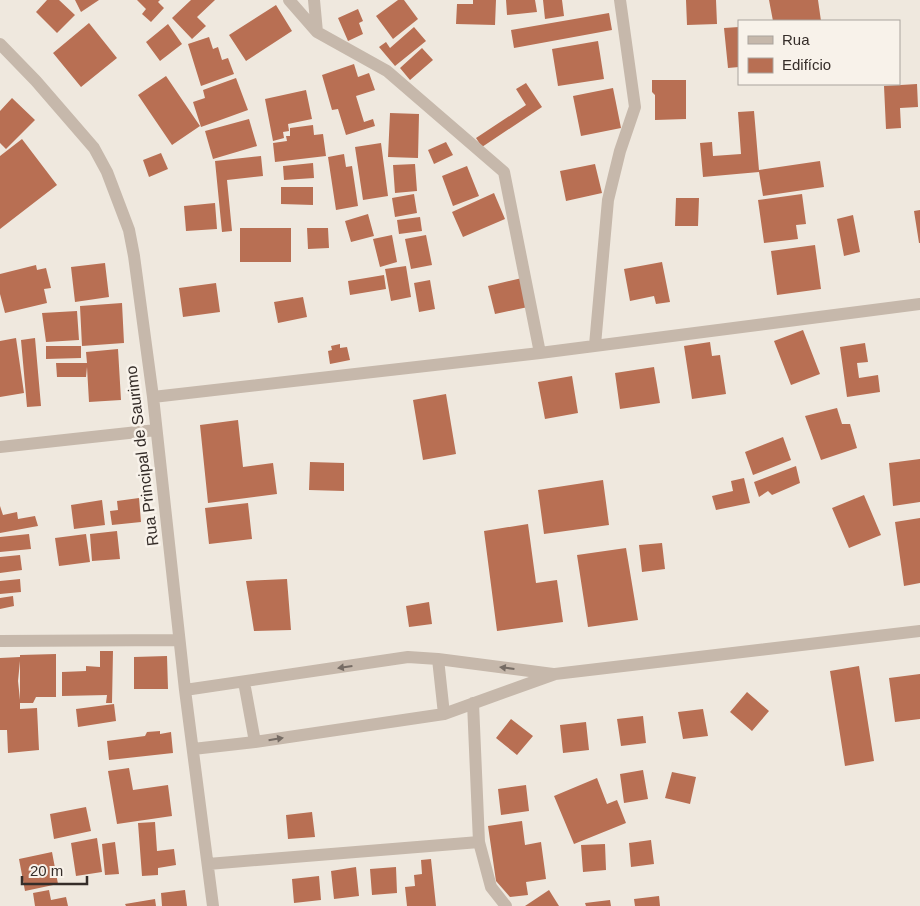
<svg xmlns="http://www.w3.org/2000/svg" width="920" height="906" viewBox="0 0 920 906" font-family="Arial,sans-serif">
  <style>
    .building { fill: #b86f53; fill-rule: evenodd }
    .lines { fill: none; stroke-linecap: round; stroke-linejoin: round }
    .minor { stroke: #c6b8ab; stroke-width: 12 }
    .oneway { fill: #766c64 }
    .labels { text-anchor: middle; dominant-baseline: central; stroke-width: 5; stroke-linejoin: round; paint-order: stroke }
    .street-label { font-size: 16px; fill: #352d29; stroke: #f8f2ea }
  </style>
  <rect width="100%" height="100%" fill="#efe8de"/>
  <path class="building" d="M47,0H59L75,15L57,33L36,12Z
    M75,0H99L81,12Z
    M137,0H160L158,2L164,8L151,22L142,14L146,9Z
    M191,0H215L197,17L206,26L192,39L172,18Z
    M398,0H404L418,19L393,39L376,16Z
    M473,0H496L495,25L456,24L457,4H473Z
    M506,0H535L537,12L507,15Z
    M543,0H562L564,16L545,19Z
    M686,0H716L717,24L687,25Z
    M769,0H818L821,21H773Z
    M276,5L292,31L246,61L229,35Z
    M358,9L363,21L359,23L363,34L348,41L338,18Z
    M609,13L612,30L514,48L511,30Z
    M89,23L117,58L81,87L53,53Z
    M168,24L182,44L160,61L146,42Z
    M414,27L426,41L395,66L379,47L386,42L390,48Z
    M739,27V67L728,68L724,28Z
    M209,37L213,49L218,47L222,60L228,58L234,74L201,86L188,44Z
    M598,41L604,79L558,86L552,49Z
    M422,48L433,60L410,80L400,68Z
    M354,64L358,77L369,73L375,90L356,96L364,122L373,119L375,126L346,135L338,109L332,110L322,75Z
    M166,76L200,126L172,145L138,95Z
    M236,78L248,110L201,127L193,102L205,98L203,90Z
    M652,80H686V119L655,120V95L652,92Z
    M526,83L542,107L482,147L476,138L526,105L516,89Z
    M917,84L918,107L900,108L901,128L886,129L884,86Z
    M613,88L621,128L581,136L573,96Z
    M306,90L312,119L288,124L289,131L283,132L284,138L273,141L265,99Z
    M12,98L35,120L6,149L0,143V111Z
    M754,111L759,170L820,161L824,187L763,196L759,172L703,177L700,143L712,142L713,156L741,154L738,112Z
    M390,113L419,114L418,158L388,157Z
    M249,119L257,146L213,159L205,131Z
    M313,125L314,135L323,134L326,156L275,162L273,143L287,141L286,136H290V128Z
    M22,139L57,185L0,229V156Z
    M446,142L453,155L434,164L428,150Z
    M381,143L388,196L363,200L355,147Z
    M161,153L168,169L149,177L143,160Z
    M344,154L346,167L352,166L358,206L336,210L328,157Z
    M261,156L263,176L227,180L232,231L222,232L215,161Z
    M313,163L314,178L284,180L283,166Z
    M415,164L417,191L395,193L393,165Z
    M595,164L602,193L566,201L560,171Z
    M467,166L479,196L453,206L442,176Z
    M281,187H313V205L281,204Z
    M494,193L505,219L463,237L452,212Z
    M414,194L417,213L395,217L392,198Z
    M802,194L806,224L796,225L798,239L764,243L758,200Z
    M676,198H699L698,226H675Z
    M215,203L217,229L186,231L184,206Z
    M920,210V243H919L914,211Z
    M368,214L374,236L351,242L345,221Z
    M853,215L860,252L844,256L837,219Z
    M420,217L422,231L399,234L397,220Z
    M240,228H291V262H240Z
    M307,228H328L329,248L308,249Z
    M392,235L397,262L380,267L373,239Z
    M426,235L432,265L411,269L405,239Z
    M815,245L821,289L777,295L771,251Z
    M662,262L670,302L656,304L654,296L630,301L624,269Z
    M105,263L109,297L75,302L71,267Z
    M36,265L37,270L46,268L51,288L44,289L47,303L5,313L0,294V274Z
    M406,266L411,297L391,301L385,269Z
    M384,275L386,289L350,295L348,281Z
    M522,278L528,307L495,314L488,286Z
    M430,280L435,309L419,312L414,283Z
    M216,283L220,312L183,317L179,288Z
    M303,297L307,317L278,323L274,302Z
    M122,303L124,343L82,346L80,306Z
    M77,311L79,340L46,342L42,313Z
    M803,330L820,374L791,385L774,341Z
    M16,338L24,393L0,397V341Z
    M35,338L41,406L27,407L21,340Z
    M710,342L712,356L720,355L726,394L692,399L684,346Z
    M865,343L868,362L857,363L859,378L878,375L880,392L847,397L840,347Z
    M340,344V348L347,347L350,360L330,364L328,351L332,350L331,346Z
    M46,346H81V358L46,359Z
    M118,349L121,400L89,402L87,367L86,377H57L56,363H87L86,352Z
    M654,367L660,403L620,409L615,373Z
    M572,376L578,413L545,419L538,382Z
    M446,394L456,454L423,460L413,400Z
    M837,408L842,424H850L857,448L821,460L805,416Z
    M238,420L243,467L273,463L277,494L208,503L200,425Z
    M783,437L791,460L753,475L745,452Z
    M920,459V502L893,506L889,463Z
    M310,462L344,463V491L309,490Z
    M796,466L800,483L772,495L768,491L759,497L754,482Z
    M744,478L750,503L716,510L712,496L733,491L731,481Z
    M603,480L609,525L544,534L538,490Z
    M864,495L881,535L849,548L832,508Z
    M139,498L141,522L112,525L110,511L118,510L117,501Z
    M102,500L105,525L74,529L71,505Z
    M248,503L252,539L209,544L205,508Z
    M0,506L3,515L17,512L18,519L35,516L38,526L0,533Z
    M920,518V583L904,586L895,522Z
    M528,524L536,583L557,580L563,622L497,631L484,531Z
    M117,531L120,559L92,561L90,534Z
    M29,534L31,549L0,552V537Z
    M86,534L90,562L59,566L55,538Z
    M662,543L665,569L642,572L639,545Z
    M626,548L638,620L588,627L577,555Z
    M20,555L22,570L0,573V557Z
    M20,579L21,592L0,594V581Z
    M287,579L291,630L254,631L246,581Z
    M13,596L14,606L0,609V598Z
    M429,602L432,624L409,627L406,606Z
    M100,651H113L112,703H106L107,695L62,696V672L86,671V676V666L100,667Z
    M56,654V697H36L33,703H20V709L37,708L39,750L8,753L7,730H0V658L20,657V655ZM20,661V700L18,681Z
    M167,656L168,689H134V657Z
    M859,666L874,761L845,766L830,671Z
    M920,674V719L895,722L889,678Z
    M747,692L769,711L752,731L730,712Z
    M114,704L116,721L78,727L76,709Z
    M703,709L708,736L683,739L678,712Z
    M643,716L646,743L621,746L617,719Z
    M511,719L533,736L517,755L496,738Z
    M586,722L589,750L563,753L560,725Z
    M160,731V734L171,732L173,753L109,760L107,741L145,736L147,732Z
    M129,768L133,790L168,785L172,816L117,824L108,771Z
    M643,770L648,799L624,803L620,774Z
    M672,772L696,777L690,804L665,798Z
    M597,778L607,804L617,800L626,823L574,844L554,796Z
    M526,785L529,811L501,815L498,789Z
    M86,807L91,831L54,839L50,814Z
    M312,812L315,837L288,839L286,815Z
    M522,821L525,845L541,842L546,879L526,882L528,895L510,897L496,881L488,826Z
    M155,822L157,851L174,849L176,865L158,868V875L142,876L138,823Z
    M97,838L102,872L76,876L71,843Z
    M651,840L654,864L631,867L629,843Z
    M115,842L119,874L105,875L102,844Z
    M605,844L606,870L583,872L581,845Z
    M52,852L58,884L25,891L19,859Z
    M431,859L436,906H407L405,887L415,886L414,875L422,874L421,860Z
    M356,867L359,896L334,899L331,871Z
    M396,867L397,893L372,895L370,869Z
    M319,876L321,900L294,903L292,879Z
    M49,890L51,900L66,897L68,906H35L33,893Z
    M185,890L187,906H162L161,893Z
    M549,890L559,906H525Z
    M659,896L660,906H635L634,899Z
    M155,899L156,906H126L125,904Z
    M610,900L611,906H586L585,903Z"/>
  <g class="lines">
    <path class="minor" d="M289,0L317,32
      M314,0L317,32L387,71L504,172L540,353
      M0,44L36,81L94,148L107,172L129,230L134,256L153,397L185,690L213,906
      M595,345L608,200L620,151L635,107L620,0
      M153,397L540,353L920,304
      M0,447L156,430
      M0,641L179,640
      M438,659L444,714
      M244,682L255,742
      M185,690L408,657L438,659L553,674
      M193,749L255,742L444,714L555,674L920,631
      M479,842L491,887L506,906
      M208,864L479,842L473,703"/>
  </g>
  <defs><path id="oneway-solid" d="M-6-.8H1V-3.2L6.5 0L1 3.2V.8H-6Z" transform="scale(1.25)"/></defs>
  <g class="oneway">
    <use href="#oneway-solid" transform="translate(345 667) rotate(172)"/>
    <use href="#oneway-solid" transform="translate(507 668) rotate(-173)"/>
    <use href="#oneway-solid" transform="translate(276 739) rotate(-9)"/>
  </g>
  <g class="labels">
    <g class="street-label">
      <text transform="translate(142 456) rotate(-97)">Rua Principal de Saurimo</text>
    </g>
  </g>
  <rect x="738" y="20" width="162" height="65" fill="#f8f2ea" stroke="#aaa39d"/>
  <rect x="748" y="36" width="25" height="8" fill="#c6b8ab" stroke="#aaa39d"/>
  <text x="782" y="45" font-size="15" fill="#352d29">Rua</text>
  <rect x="748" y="58" width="25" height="15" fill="#b86f53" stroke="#aaa39d"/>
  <text x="782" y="70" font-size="15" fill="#352d29">Edifício</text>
  <path d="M22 876v8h65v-8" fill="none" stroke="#352d29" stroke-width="2.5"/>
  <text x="30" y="876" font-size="15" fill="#352d29" stroke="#f8f2ea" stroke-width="4" paint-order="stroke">20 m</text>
</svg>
